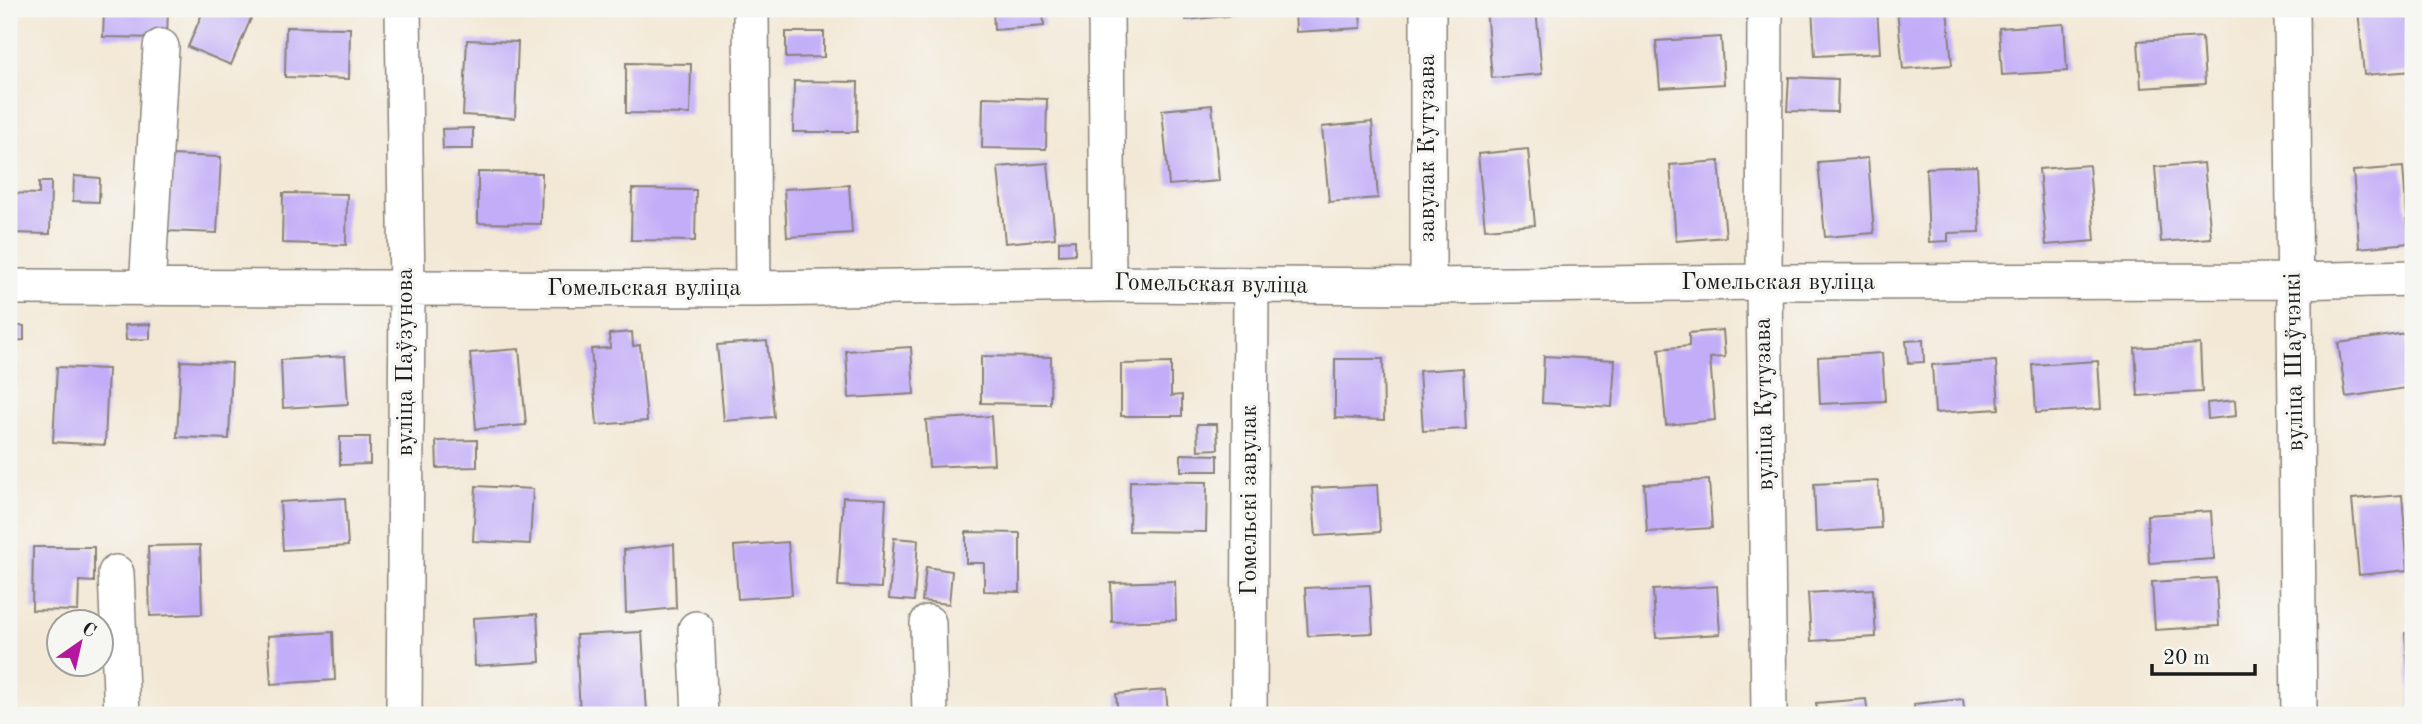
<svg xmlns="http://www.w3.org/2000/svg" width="2422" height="724" viewBox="0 0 2422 724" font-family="'Old Standard TT',serif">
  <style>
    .building { fill: #c2adf8 }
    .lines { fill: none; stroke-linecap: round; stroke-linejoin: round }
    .minor-casing { stroke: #888278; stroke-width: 38 }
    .minor { stroke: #fff; stroke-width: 35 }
    .labels { text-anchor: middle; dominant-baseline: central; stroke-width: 7; stroke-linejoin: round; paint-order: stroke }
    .street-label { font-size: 24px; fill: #1c1c1c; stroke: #f6f6f2 }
  </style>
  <rect width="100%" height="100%" fill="#f6f6f2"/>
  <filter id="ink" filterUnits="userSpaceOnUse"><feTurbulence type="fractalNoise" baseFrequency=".0143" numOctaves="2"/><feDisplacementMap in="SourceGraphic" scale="14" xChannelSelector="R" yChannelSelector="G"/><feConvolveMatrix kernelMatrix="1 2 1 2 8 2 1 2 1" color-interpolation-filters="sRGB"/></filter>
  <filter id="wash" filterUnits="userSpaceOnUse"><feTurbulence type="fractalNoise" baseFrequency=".00686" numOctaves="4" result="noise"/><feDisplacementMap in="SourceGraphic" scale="28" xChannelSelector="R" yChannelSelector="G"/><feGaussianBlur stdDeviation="1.57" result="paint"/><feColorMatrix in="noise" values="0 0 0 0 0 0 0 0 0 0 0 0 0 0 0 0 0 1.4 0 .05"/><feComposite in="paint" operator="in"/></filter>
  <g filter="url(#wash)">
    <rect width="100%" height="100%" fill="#f3e8d5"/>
    <g id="blocks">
      <path class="building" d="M104,9H168L167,38L103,37Z
        M204,9H255L231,65L188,47Z
        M993,9H1043L1044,26L994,30Z
        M1185,9H1235L1236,15L1186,20Z
        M1295,9H1360L1361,28L1296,32Z
        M1486,9H1536L1542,74L1492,78Z
        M1812,9H1877L1880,53L1815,56Z
        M1897,9H1947L1952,65L1903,69Z
        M2358,9H2408L2413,71L2364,75Z
        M2064,24L2067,71L2002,75L1999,28Z
        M286,27L350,28L349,79L285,77Z
        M786,32H824V57L786,58Z
        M1721,37L1724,84L1660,88L1656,41Z
        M2202,37L2205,84L2141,88L2138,41Z
        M467,40L518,42L515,118L463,115Z
        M626,63L691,64L690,114L626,113Z
        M1789,77L1838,79L1837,112L1787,111Z
        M794,81L858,82L857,132H793Z
        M983,97L1047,99L1046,149L982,148Z
        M1212,105L1219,181L1169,185L1162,110Z
        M1372,122L1378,198L1329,202L1322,127Z
        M473,128V149H443L442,129Z
        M1528,149L1535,225L1485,229L1478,154Z
        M169,155L221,157L217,233L166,231Z
        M1868,158L1874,233L1825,237L1818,162Z
        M1719,161L1726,237L1676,241L1670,165Z
        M1048,163L1055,238L1005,243L998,167Z
        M2204,163L2211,238L2161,242L2155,167Z
        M2089,165L2095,241L2046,245L2039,169Z
        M1977,166L1980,232L1948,233V241L1929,242L1926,168Z
        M2403,167L2409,243L2359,248L2353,171Z
        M478,172L542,173L541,224L478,223Z
        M74,176L100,178L99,202L73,201Z
        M39,182H51L50,234L9,233V193L39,194Z
        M849,185L852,233L787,237L784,189Z
        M632,189L696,190L695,241L631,240Z
        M283,193L347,194L346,245L282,243Z
        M1075,240V254L1059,255V241Z
        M150,324V339L126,340L125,325Z
        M9,326H24V340L9,341Z
        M1723,330L1725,357L1710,358L1715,420L1666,425L1659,349L1689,346V333Z
        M632,332L633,346L640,345L647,421L597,425L591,349L610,348L609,334Z
        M2406,333L2413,387L2346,397L2338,343Z
        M1923,340L1924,362L1908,363L1906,341Z
        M767,341L774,417L724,421L717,345Z
        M2200,344L2202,392L2138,396L2135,348Z
        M911,347L914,394L849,398L846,351Z
        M519,349L526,425L476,429L470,353Z
        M1882,353L1885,401L1820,404L1818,357Z
        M345,356L348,404L283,408L281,360Z
        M981,356L1051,357L1050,404L981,403Z
        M1544,356L1615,360L1612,407L1542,403Z
        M1335,359H1383L1384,420L1335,418Z
        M181,361L232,363L229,439L177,437Z
        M1996,361L1999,409L1935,413L1932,365Z
        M2098,361L2101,409L2036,413L2033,365Z
        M1171,363V396L1182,395V416H1121V364Z
        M57,367L108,369L105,445L53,442Z
        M1463,368L1466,429L1423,431L1419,371Z
        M2235,400L2236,416L2208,419L2207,403Z
        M991,416L994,464L929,467L926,420Z
        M1197,424H1217L1218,449L1198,450Z
        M340,437H370V464L340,465Z
        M477,440V467L437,468L436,441Z
        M1181,454L1218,455V471H1181Z
        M1709,480L1712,528L1647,532L1644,484Z
        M1130,481L1207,482L1206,532L1129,531Z
        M1878,481L1881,528L1816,532L1814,484Z
        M1377,485L1380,532L1316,536L1312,488Z
        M476,486L533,489L530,544L473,541Z
        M2402,495L2408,570L2359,575L2352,499Z
        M843,497L886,499L881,588L838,586Z
        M345,498L348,546L283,550L280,502Z
        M2211,511L2214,559L2149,563L2147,515Z
        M966,532L1020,533V592L984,591V563H966Z
        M894,538L918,540L914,601L889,599Z
        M788,542L792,595L738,599L734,546Z
        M674,544L676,608L626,613L624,550Z
        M200,545L202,614L150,616L148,546Z
        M33,547H94V582L79,581L78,611L32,610Z
        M926,567L952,571L949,604L922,601Z
        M2216,578L2219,626L2155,630L2152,582Z
        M1175,581L1176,620L1112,622L1111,583Z
        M1370,585L1373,633L1308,636L1305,588Z
        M1717,586L1720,634L1656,638L1653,590Z
        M1873,589L1876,637L1811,641L1808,593Z
        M537,614L540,662L475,666L473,618Z
        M333,632L335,680L271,684L268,636Z
        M642,632L647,712L580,715L576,635Z
        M2413,632V706H2411L2405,633Z
        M1166,690L1168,715H1118L1116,694Z
        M1866,699L1868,715H1818L1816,703Z
        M1963,699L1965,715H1915L1914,704Z
        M893,709L894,715H851V713Z
        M1354,709L1355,715H1308V713Z
        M1706,711V715H1677V713Z
        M2065,711V715H2033V713Z"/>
    </g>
  </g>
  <g filter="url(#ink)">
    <use href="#blocks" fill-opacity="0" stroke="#888278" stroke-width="2"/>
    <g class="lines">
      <defs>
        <path id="minor" d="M403,9L407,290L404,715
          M751,9L753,289
          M1106,9L1108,284
          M1765,9L1764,282L1769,715
          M2292,9L2299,715
          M1428,286V9
          M9,287L753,289L1108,284L1428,286L1764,282L2294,281L2413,278
          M147,289L161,47
          M116,573L122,715
          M928,623L930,715
          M696,629L700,715
          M1249,715L1251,285"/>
      </defs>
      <use href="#minor" class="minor-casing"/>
      <use href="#minor" class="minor"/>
    </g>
  </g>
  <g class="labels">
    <g class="street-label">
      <text transform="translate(1428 148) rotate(-90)">завулак Кутузава</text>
      <text x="1778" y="283">Гомельская вуліца</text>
      <text transform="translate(1211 285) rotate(1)">Гомельская вуліца</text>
      <text x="644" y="289">Гомельская вуліца</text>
      <text transform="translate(406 362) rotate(-90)">вуліца Паўзунова</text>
      <text transform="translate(2295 362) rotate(-91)">вуліца Шаўчэнкі</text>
      <text transform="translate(1765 404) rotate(-91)">вуліца Кутузава</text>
      <text transform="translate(1250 500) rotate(-90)">Гомельскі завулак</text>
    </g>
  </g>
  <rect width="2422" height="724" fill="none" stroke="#f6f6f2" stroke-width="35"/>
  <g transform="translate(80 643) rotate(34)"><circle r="33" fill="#f6f6f2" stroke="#9f9f9c" stroke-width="2"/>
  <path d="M0-5L12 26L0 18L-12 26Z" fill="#b5179e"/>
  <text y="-10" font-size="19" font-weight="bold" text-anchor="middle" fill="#1c1c1c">С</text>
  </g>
  <path d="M2152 664v10h103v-10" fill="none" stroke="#1c1c1c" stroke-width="3.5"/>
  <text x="2163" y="664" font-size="21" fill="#1c1c1c" stroke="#f6f6f2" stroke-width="5" paint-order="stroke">20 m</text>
</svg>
